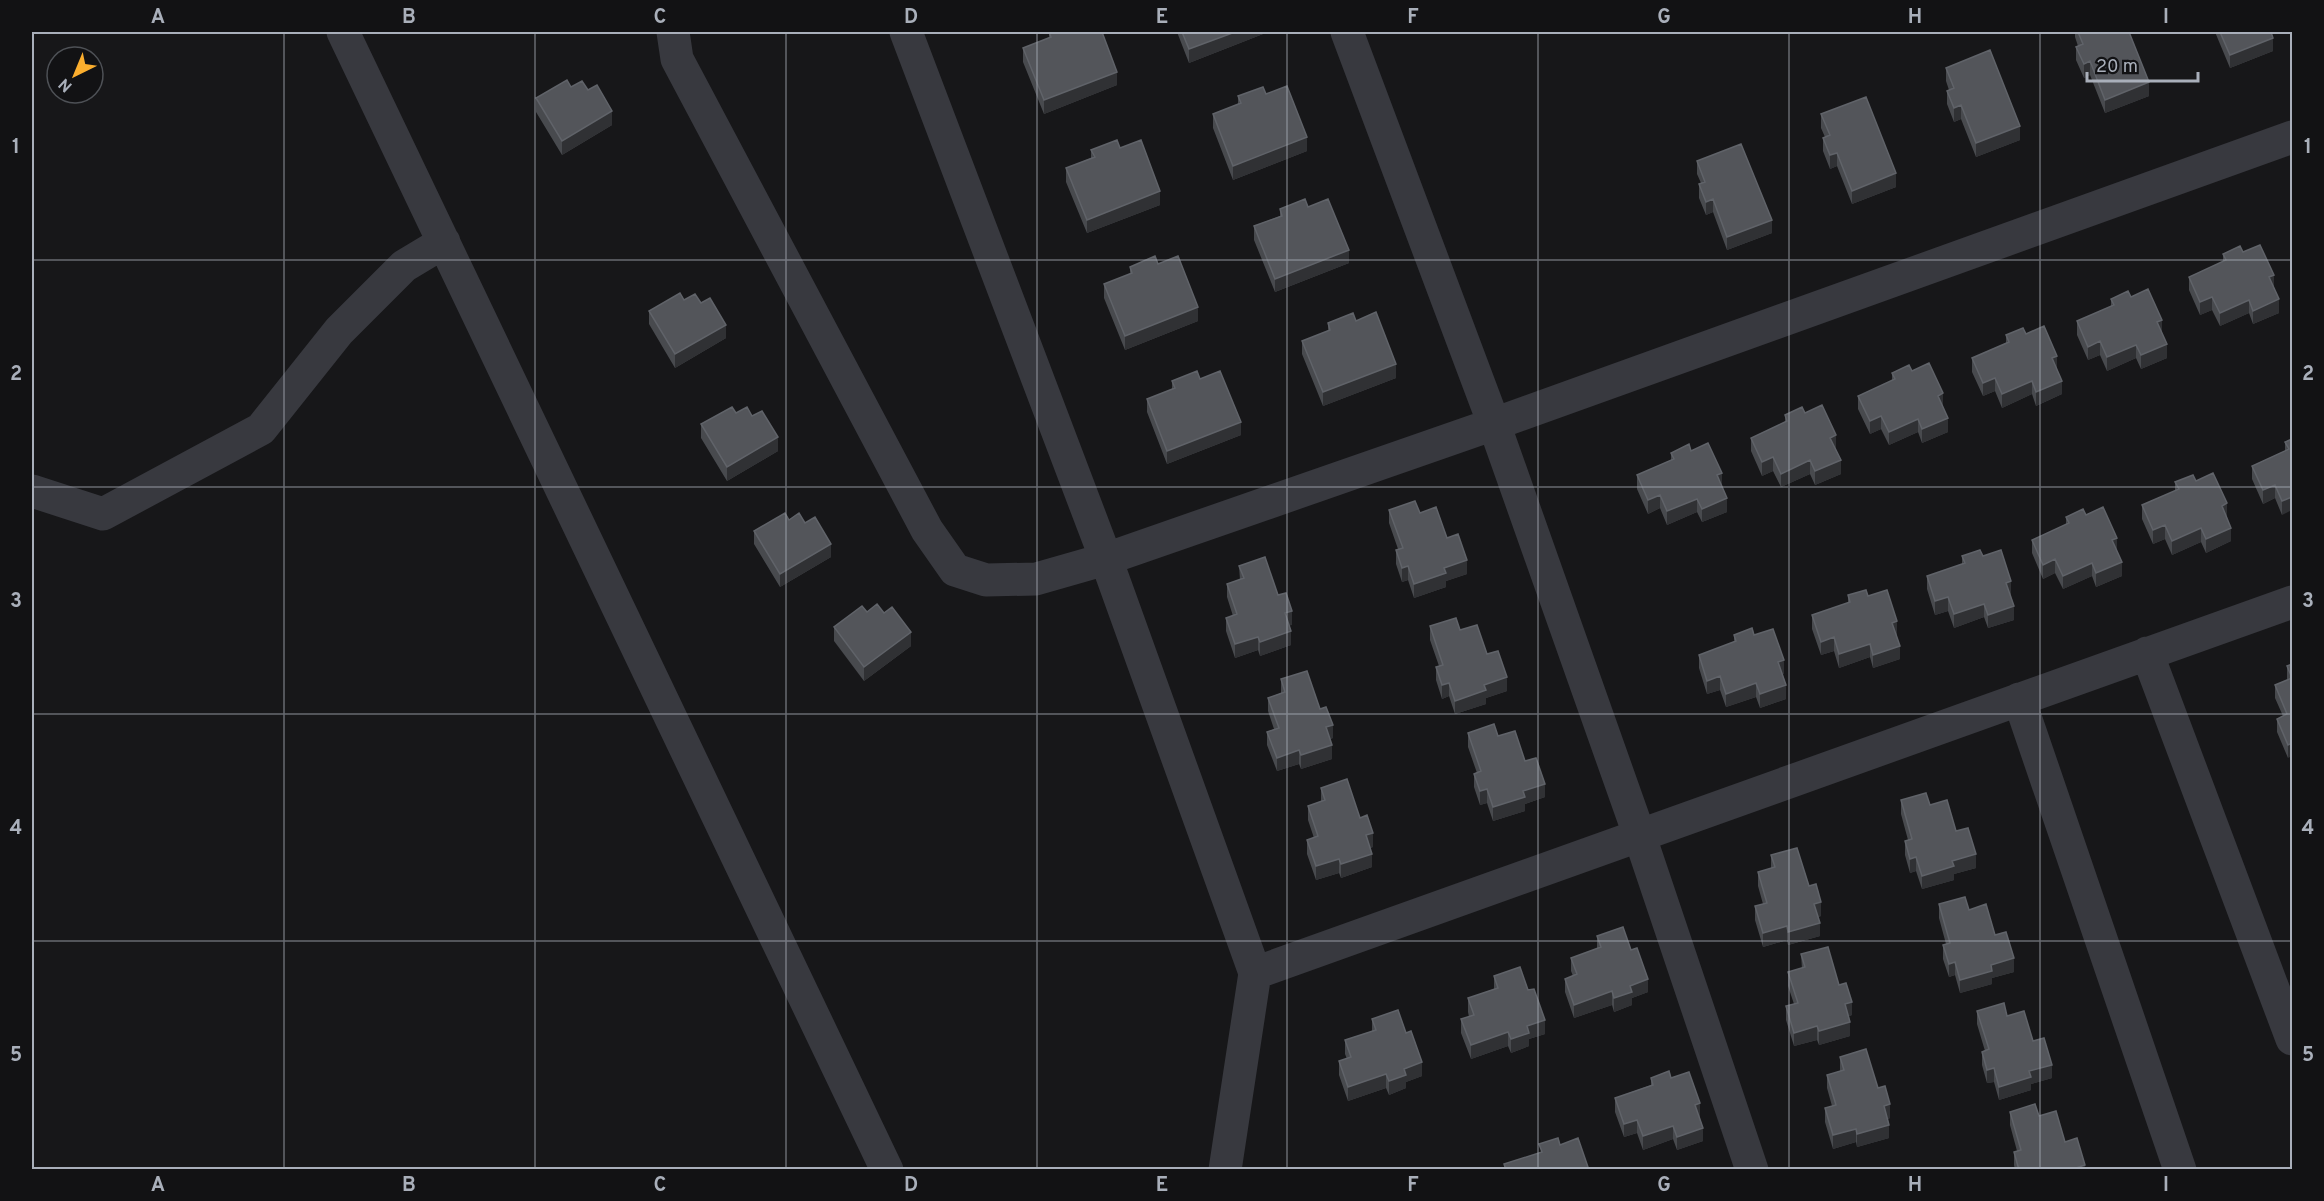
<svg xmlns="http://www.w3.org/2000/svg" width="2324" height="1201" viewBox="0 0 2324 1201" font-family="Overpass,sans-serif">
  <style>
    .lines { fill: none; stroke-linecap: round; stroke-linejoin: round }
    .minor { stroke: #38393f; stroke-width: 33 }
    .wall { fill: #484a4e }
    .shaded-wall { fill: #303134 }
    .building { fill: #53555a; stroke: #606369; stroke-width: 1.5 }
    .grid { fill: none; stroke: #a9afba; stroke-width: 1.5; stroke-opacity: 0.55 }
    .neatline { fill: none; stroke: #a9afba; stroke-width: 2 }
    .grid-label { font-size: 20px; text-anchor: middle; font-weight: bold; fill: #a9afba }
  </style>
  <rect width="100%" height="100%" fill="#171719"/>
  <g class="lines">
    <path class="minor" d="M343,32L887,1170
      M673,32L677,59L927,530L955,570L986,580L1036,579L1106,559L1255,973L2292,602
      M906,32L1106,559L1494,424L2292,137
      M1347,32L1494,424L1639,834L1752,1170
      M32,491L103,514L261,429L339,331L404,266L444,242
      M2147,653L2292,1039
      M2019,699L2180,1170
      M1225,1170L1255,973"/>
  </g>
  <path class="wall" d="M1049,32L1117,85L1044,114L1023,62V48L1049,38Z
    M1177,32H1263V34L1189,63Z
    M2075,32H2129L2149,96L2105,113L2090,75L2084,78L2076,60V47L2078,46L2075,37Z
    M2215,32H2271L2273,51L2230,68Z
    M1946,68L2020,140L1976,157L1961,119L1954,122L1947,104V91L1949,90L1946,81Z
    M571,87L588,90L612,125L562,155L536,112V98Z
    M1266,94L1307,151L1233,180L1213,128V114L1238,104V96Z
    M1821,114L1896,187L1852,204L1837,166L1830,169L1823,151V138L1825,137L1821,128Z
    M1120,148L1160,205L1087,233L1066,182V168L1091,158V150Z
    M1697,161L1772,233L1727,250L1713,212L1706,215L1699,198V184L1701,183L1697,174Z
    M1280,209L1349,263L1275,292L1254,240V226L1280,216Z
    M2243,252L2274,288L2279,313L2253,324L2249,313L2220,326L2212,310L2200,315L2189,290V277L2223,262V254Z
    M1158,264L1198,321L1125,350L1104,298V284L1130,275V267Z
    M2131,297L2162,333L2167,358L2141,369L2136,358L2107,371L2100,355L2088,360L2077,335V321L2111,307V299Z
    M684,300L701,303L726,338L675,368L649,324V311Z
    M1356,321L1396,378L1323,406L1302,354V341L1328,331V323Z
    M2026,334L2057,370L2062,394L2036,406L2032,394L2002,408L1995,391L1983,396L1972,372V358L2006,343V335Z
    M1912,371L1943,407L1948,432L1922,443L1918,432L1889,445L1881,429L1870,434L1858,409V396L1892,381V373Z
    M1200,379L1241,435L1167,464L1147,412V399L1172,389V381Z
    M736,413L752,416L778,451L727,481L701,438V424Z
    M1805,413L1836,449L1841,474L1815,485L1810,474L1781,487L1773,471L1762,476L1751,451V438L1785,423V415Z
    M2292,439L2282,515L2275,498L2263,504L2252,479V466L2285,451V442Z
    M1691,451L1722,487L1727,512L1702,522L1697,512L1667,525L1660,508L1648,514L1637,489V475L1671,460V453Z
    M2175,482L2227,517L2231,541L2206,553L2201,542L2172,555L2165,539L2153,544L2142,519V505L2175,491Z
    M1389,510L1420,513L1447,538L1467,574L1446,581V587L1414,598L1408,580L1402,582L1396,564V550L1398,549L1389,523Z
    M2086,515L2117,551L2122,576L2096,587L2092,576L2063,589L2055,573L2043,579L2032,553V540L2066,525V517Z
    M789,520L805,523L831,557L780,587L754,544V531Z
    M1962,556H1983L2011,595H2010L2014,620L1988,628L1984,617L1954,628L1948,611L1935,615L1927,589V576L1962,564Z
    M1239,566L1278,595L1292,625H1289L1291,645L1260,656L1258,650L1235,658L1226,631V618L1233,616L1227,597V584L1240,580Z
    M1848,595L1868,596L1897,635H1896L1900,659L1873,668L1870,657L1839,668L1834,651L1821,655L1812,629V615L1848,603Z
    M867,612L911,646L864,681L834,641V627Z
    M1430,626L1460,630L1487,654L1507,691L1486,698V704L1455,714L1449,696L1442,699L1436,680V667L1439,666L1430,640Z
    M1734,635H1754L1784,674H1782L1786,699L1760,708L1756,697L1726,707L1720,690L1707,694L1699,668V655L1734,642Z
    M2292,664L2288,758L2277,732V719L2283,716L2275,698V685L2287,680V666Z
    M1281,679L1320,709L1333,738L1330,739L1332,759L1301,769L1299,764L1277,771L1267,745V732L1274,729L1268,711V698L1281,693Z
    M1468,733L1498,736L1525,761L1545,797L1525,804V811L1493,821L1487,803L1480,805L1474,787V774L1477,773L1468,747Z
    M1321,788L1360,818L1373,847L1370,848L1372,867L1341,878L1339,873L1316,880L1307,854V840L1314,838L1308,820V806L1321,802Z
    M1901,800L1930,805L1956,831L1976,868L1954,874V880L1922,889L1916,871L1910,873L1905,855V841L1908,840L1901,814Z
    M1771,855L1809,886L1821,916L1818,917L1820,936L1788,945L1787,940L1763,947L1755,920V906L1763,904L1758,886V872L1771,869Z
    M1939,904L1969,910L1995,935L2014,972L1992,978V984L1960,993L1955,975L1949,977L1943,959V945L1946,944L1939,918Z
    M1597,936L1648,992L1632,998V1005L1614,1012L1612,1005L1574,1018L1565,992V979L1573,976L1571,971V958L1597,949Z
    M1801,954L1839,985L1852,1015L1849,1016L1850,1036L1819,1045L1817,1040L1794,1046L1786,1020V1006L1794,1004L1788,986V972L1802,969Z
    M1494,976L1545,1034L1529,1039V1046L1511,1053L1508,1046L1471,1059L1461,1033V1019L1469,1017L1468,1012V998L1494,989Z
    M1977,1011L2007,1016L2033,1041L2052,1078L2031,1084V1090L1999,1100L1994,1082L1987,1083L1982,1065V1052L1985,1051L1977,1024Z
    M1372,1019L1422,1076L1406,1082V1088L1389,1095L1386,1088L1348,1101L1339,1075V1061L1347,1059L1345,1054V1040L1372,1031Z
    M1840,1057L1878,1088L1890,1118L1888,1119L1889,1138L1857,1147L1856,1142L1833,1149L1825,1122V1108L1832,1106L1827,1088V1075L1840,1071Z
    M1651,1078H1671L1700,1117H1699L1703,1141L1677,1150L1673,1139L1643,1150L1637,1133L1624,1137L1615,1112V1098L1651,1085Z
    M2010,1112L2039,1116L2065,1142L2085,1170H2015L2014,1165V1152L2017,1151L2010,1125Z"/>
  <path class="shaded-wall" d="M1235,32H1263V34L1189,63V49Z
    M2273,38V51L2230,68V55Z
    M2090,61V75L2084,78V64Z
    M1117,72V85L1044,114V100Z
    M2149,82V96L2105,113V100Z
    M1961,105V119L1954,122V108Z
    M612,111V125L562,155V141Z
    M2020,126V140L1976,157V143Z
    M1307,137V151L1233,180V166Z
    M1837,153V166L1830,169V155Z
    M1896,173V187L1852,204V191Z
    M1160,191V205L1087,233V220Z
    M1713,199V212L1706,215V202Z
    M1772,220V233L1727,250V237Z
    M1349,250V263L1275,292V279Z
    M2274,275V288L2269,291V277Z
    M2212,297V310L2200,315V302Z
    M2279,299V313L2253,324V311Z
    M2249,300V313L2220,326V313Z
    M1198,307V321L1125,350V336Z
    M2162,320V333L2157,322Z
    M726,325V338L675,368V354Z
    M2100,341V355L2088,360V347Z
    M2167,344V358L2141,369V355Z
    M2136,345V358L2107,371V357Z
    M2057,356V370L2052,358Z
    M1396,364V378L1323,406V392Z
    M1995,378V391L1983,396V383Z
    M2032,381V394L2002,408V394Z
    M2062,381V394L2036,406V392Z
    M1943,393V407L1938,396Z
    M1881,416V429L1870,434V421Z
    M1948,418V432L1922,443V429Z
    M1918,419V432L1889,445V432Z
    M1241,422V435L1167,464V451Z
    M1836,435V449L1830,438Z
    M778,437V451L727,481V467Z
    M1773,457V471L1762,476V462Z
    M1810,460V474L1781,487V474Z
    M1841,460V474L1815,485V471Z
    M1722,473V487L1717,475Z
    M2275,485V498L2263,504V490Z
    M1660,495V508L1648,514V500Z
    M2292,497V510L2282,515V501Z
    M1727,498V512L1702,522V509Z
    M1697,499V512L1667,525V511Z
    M2227,503V517L2222,519V506Z
    M2165,525V539L2153,544V530Z
    M2201,528V542L2172,555V541Z
    M2231,528V541L2206,553V539Z
    M2117,538V551L2112,540Z
    M831,544V557L780,587V574Z
    M2055,559V573L2043,579V565Z
    M1467,560V574L1446,581V587L1414,598V584L1444,568Z
    M2122,562V576L2096,587V573Z
    M2092,563V576L2063,589V576Z
    M1408,566V580L1402,582V568Z
    M2011,581V595L2006,597V583Z
    M1948,597V611L1935,615V601Z
    M1984,604V617L1954,628V614Z
    M2014,606V620L1988,628V615Z
    M1292,611V625L1285,627V613Z
    M1897,621V635L1892,637V623Z
    M1291,631V645L1260,656V642Z
    M911,632V646L864,681V667Z
    M1258,637V650L1235,658V644Z
    M1834,637V651L1821,655V642Z
    M1870,644V657L1839,668V654Z
    M1900,646V659L1873,668V655Z
    M1784,660V674L1778,676V662Z
    M1720,676V690L1707,694V681Z
    M1507,677V691L1486,698V704L1455,714V701L1484,685Z
    M1449,683V696L1442,699V685Z
    M1756,683V697L1726,707V694Z
    M1786,685V699L1760,708V694Z
    M1333,725V738L1326,740V727Z
    M2292,743V756L2288,758V745Z
    M1332,745V759L1301,769V755Z
    M1299,750V764L1277,771V758Z
    M1545,784V797L1525,804V811L1493,821V807L1523,791Z
    M1487,789V803L1480,805V791Z
    M1373,833V847L1366,849V835Z
    M1372,854V867L1341,878V864Z
    M1976,854V868L1954,874V880L1922,889V876L1952,861Z
    M1916,857V871L1910,873V859Z
    M1339,859V873L1316,880V866Z
    M1821,902V916L1814,918V904Z
    M1820,923V936L1788,945V932Z
    M1787,926V940L1763,947V933Z
    M2014,958V972L1992,978V984L1960,993V980L1991,965Z
    M1955,962V975L1949,977V964Z
    M1648,979V992L1632,998V1005L1614,1012V998L1630,986Z
    M1612,991V1005L1574,1018V1005Z
    M1852,1002V1015L1845,1017V1004Z
    M1545,1020V1034L1529,1039V1046L1511,1053V1039L1527,1026Z
    M1850,1022V1036L1819,1045V1031Z
    M1817,1026V1040L1794,1046V1033Z
    M1508,1032V1046L1471,1059V1045Z
    M1422,1062V1076L1406,1082V1088L1389,1095V1081L1404,1069Z
    M2052,1065V1078L2031,1084V1090L1999,1100V1087L2029,1071Z
    M1994,1068V1082L1987,1083V1070Z
    M1386,1074V1088L1348,1101V1087Z
    M1700,1103V1117L1695,1118V1105Z
    M1890,1104V1118L1884,1120V1106Z
    M1637,1120V1133L1624,1137V1124Z
    M1889,1125V1138L1857,1147V1134Z
    M1673,1126V1139L1643,1150V1136Z
    M1703,1128V1141L1677,1150V1137Z
    M1856,1129V1142L1833,1149V1135Z
    M2085,1165V1170H2070Z"/>
  <path class="building" d="M1049,32H1102L1117,72L1044,100L1023,48L1051,37Z
    M1182,32H1235L1189,49Z
    M2078,32H2129L2149,82L2105,100L2090,61L2084,64L2076,47L2083,44Z
    M2220,32H2271L2273,38L2230,55Z
    M1990,50L2020,126L1976,143L1961,105L1954,108L1947,91L1954,88L1946,68Z
    M567,80L571,87L582,81L588,90L597,85L612,111L562,141L536,98Z
    M1287,86L1307,137L1233,166L1213,114L1241,103L1238,96L1263,87L1266,94Z
    M1866,97L1896,173L1852,191L1837,153L1830,155L1823,138L1830,135L1821,114Z
    M1117,140L1120,148L1141,140L1160,191L1087,220L1066,168L1095,157L1091,150Z
    M1741,144L1772,220L1727,237L1713,199L1706,202L1699,184L1705,182L1697,161Z
    M1305,199L1308,207L1328,199L1349,250L1275,279L1254,226L1282,216L1280,209Z
    M2260,245L2274,275L2269,277L2279,299L2253,311L2249,300L2220,313L2212,297L2200,302L2189,277L2226,260L2223,254L2240,246L2243,252Z
    M1155,256L1158,264L1178,256L1198,307L1125,336L1104,284L1132,273L1130,267Z
    M2148,289L2162,320L2157,322L2167,344L2141,355L2136,345L2107,357L2100,341L2088,347L2077,321L2114,305L2111,299L2128,291L2131,297Z
    M680,293L684,300L695,294L701,303L710,298L726,325L675,354L649,311Z
    M1376,312L1396,364L1323,392L1302,341L1330,330L1328,323L1353,313L1356,321Z
    M2044,326L2057,356L2052,358L2062,381L2036,392L2032,381L2002,394L1995,378L1983,383L1972,358L2009,342L2006,335L2023,328L2026,334Z
    M1929,363L1943,393L1938,396L1948,418L1922,429L1918,419L1889,432L1881,416L1870,421L1858,396L1895,379L1892,373L1909,365L1912,371Z
    M1197,371L1200,379L1220,371L1241,422L1167,451L1147,399L1175,388L1172,381Z
    M1822,405L1836,435L1830,438L1841,460L1815,471L1810,460L1781,474L1773,457L1762,462L1751,438L1787,421L1785,415L1802,407L1805,413Z
    M732,407L736,413L747,407L752,416L762,411L778,437L727,467L701,424Z
    M2292,439V497L2282,501L2275,485L2263,490L2252,466L2289,449L2285,442Z
    M1708,443L1722,473L1717,475L1727,498L1702,509L1697,499L1667,511L1660,495L1648,500L1637,475L1674,459L1671,453L1689,444L1691,451Z
    M2213,473L2227,503L2222,506L2231,528L2206,539L2201,528L2172,541L2165,525L2153,530L2142,505L2179,489L2175,482L2193,475L2196,481Z
    M1415,501L1420,513L1436,507L1447,538L1458,534L1467,560L1444,568L1446,573L1414,584L1408,566L1402,568L1396,550L1403,548L1389,510Z
    M2103,507L2117,538L2112,540L2122,562L2096,573L2092,563L2063,576L2055,559L2043,565L2032,540L2069,523L2066,517L2083,509L2086,515Z
    M785,513L789,520L799,513L805,523L815,517L831,544L780,574L754,531Z
    M1980,550L1983,556L2001,550L2011,581L2006,583L2014,606L1988,615L1984,604L1954,614L1948,597L1935,601L1927,576L1965,563L1962,556Z
    M1265,557L1278,595L1286,593L1292,611L1285,613L1291,631L1260,642L1258,637L1235,644L1226,618L1237,614L1227,584L1244,578L1239,566Z
    M1866,590L1868,596L1887,590L1897,621L1892,623L1900,646L1873,655L1870,644L1839,654L1834,637L1821,642L1812,615L1850,602L1848,595Z
    M877,604L884,613L892,607L911,632L864,667L834,627L862,606L867,612Z
    M1456,618L1460,630L1477,625L1487,654L1498,651L1507,677L1484,685L1486,690L1455,701L1449,683L1442,685L1436,667L1443,665L1430,626Z
    M1752,628L1754,635L1773,629L1784,660L1778,662L1786,685L1760,694L1756,683L1726,694L1720,676L1707,681L1699,655L1736,641L1734,635Z
    M2292,664V743L2288,745L2277,719L2287,714L2275,685L2292,678L2287,666Z
    M1307,671L1320,709L1326,707L1333,725L1326,727L1332,745L1301,755L1299,750L1277,758L1267,732L1279,728L1268,698L1285,692L1281,679Z
    M1494,724L1498,736L1515,731L1525,761L1536,758L1545,784L1523,791L1525,797L1493,807L1487,789L1480,791L1474,774L1481,771L1468,733Z
    M1347,779L1360,818L1367,815L1373,833L1366,835L1372,854L1341,864L1339,859L1316,866L1307,840L1318,836L1308,806L1325,800L1321,788Z
    M1926,793L1930,805L1947,800L1956,831L1968,828L1976,854L1952,861L1954,866L1922,876L1916,857L1910,859L1905,841L1912,839L1901,800Z
    M1797,848L1809,886L1816,884L1821,902L1814,904L1820,923L1788,932L1787,926L1763,933L1755,906L1767,903L1758,872L1775,867L1771,855Z
    M1965,897L1969,910L1986,904L1995,935L2006,932L2014,958L1991,965L1992,971L1960,980L1955,962L1949,964L1943,945L1950,943L1939,904Z
    M1623,927L1631,950L1637,948L1648,979L1630,986L1632,992L1614,998L1612,991L1574,1005L1565,979L1577,974L1571,958L1601,947L1597,936Z
    M1828,947L1839,985L1846,983L1852,1002L1845,1004L1850,1022L1819,1031L1817,1026L1794,1033L1786,1006L1798,1003L1788,972L1805,967L1801,954Z
    M1520,967L1528,990L1534,989L1545,1020L1527,1026L1529,1033L1511,1039L1508,1032L1471,1045L1461,1019L1474,1015L1468,998L1498,988L1494,976Z
    M2004,1003L2007,1016L2024,1011L2033,1041L2044,1038L2052,1065L2029,1071L2031,1077L1999,1087L1994,1068L1987,1070L1982,1052L1989,1049L1977,1011Z
    M1398,1010L1406,1033L1411,1031L1422,1062L1404,1069L1406,1075L1389,1081L1386,1074L1348,1087L1339,1061L1351,1057L1345,1040L1376,1030L1372,1019Z
    M1866,1049L1878,1088L1885,1086L1890,1104L1884,1106L1889,1125L1857,1134L1856,1129L1833,1135L1825,1108L1836,1105L1827,1075L1844,1070L1840,1057Z
    M1669,1071L1671,1078L1689,1072L1700,1103L1695,1105L1703,1128L1677,1137L1673,1126L1643,1136L1637,1120L1624,1124L1615,1098L1653,1085L1651,1078Z
    M2035,1104L2039,1116L2056,1111L2065,1142L2077,1138L2085,1165L2070,1170H2026V1168L2019,1170L2014,1152L2021,1150L2010,1112Z
    M1558,1138L1560,1145L1578,1138L1589,1170H1506L1504,1164L1542,1152L1539,1144Z"/>
  <path class="grid" d="M284,32V1170M535,32V1170M786,32V1170M1037,32V1170M1287,32V1170M1538,32V1170M1789,32V1170M2040,32V1170M32,260H2292M32,487H2292M32,714H2292M32,941H2292"/>
  <rect width="2324" height="1201" fill="none" stroke="#121214" stroke-width="66"/>
  <g transform="translate(75 75) rotate(223)"><circle r="28" fill="#121214" stroke="#4e5156" stroke-width="1.5"/>
  <path d="M0-4.5L10 22L0 15L-10 22Z" fill="#fbae2e"/>
  <text y="-9" font-size="16" font-weight="bold" text-anchor="middle" fill="#a9afba">N</text>
  </g>
  <path d="M2087 72v9h111v-9" fill="none" stroke="#a9afba" stroke-width="3"/>
  <text x="2096" y="72" font-size="18" fill="#a9afba" stroke="#121214" stroke-width="4.5" paint-order="stroke">20 m</text>
  <rect x="33" y="33" width="2258" height="1135" class="neatline"/>
  <g class="grid-label">
    <text x="158" y="23">A</text>
    <text x="409" y="23">B</text>
    <text x="660" y="23">C</text>
    <text x="911" y="23">D</text>
    <text x="1162" y="23">E</text>
    <text x="1413" y="23">F</text>
    <text x="1664" y="23">G</text>
    <text x="1915" y="23">H</text>
    <text x="2166" y="23">I</text>
    <text x="16" y="153">1</text>
    <text x="2308" y="153">1</text>
    <text x="16" y="380">2</text>
    <text x="2308" y="380">2</text>
    <text x="16" y="607">3</text>
    <text x="2308" y="607">3</text>
    <text x="16" y="834">4</text>
    <text x="2308" y="834">4</text>
    <text x="16" y="1061">5</text>
    <text x="2308" y="1061">5</text>
    <text x="158" y="1191">A</text>
    <text x="409" y="1191">B</text>
    <text x="660" y="1191">C</text>
    <text x="911" y="1191">D</text>
    <text x="1162" y="1191">E</text>
    <text x="1413" y="1191">F</text>
    <text x="1664" y="1191">G</text>
    <text x="1915" y="1191">H</text>
    <text x="2166" y="1191">I</text>
  </g>
</svg>
